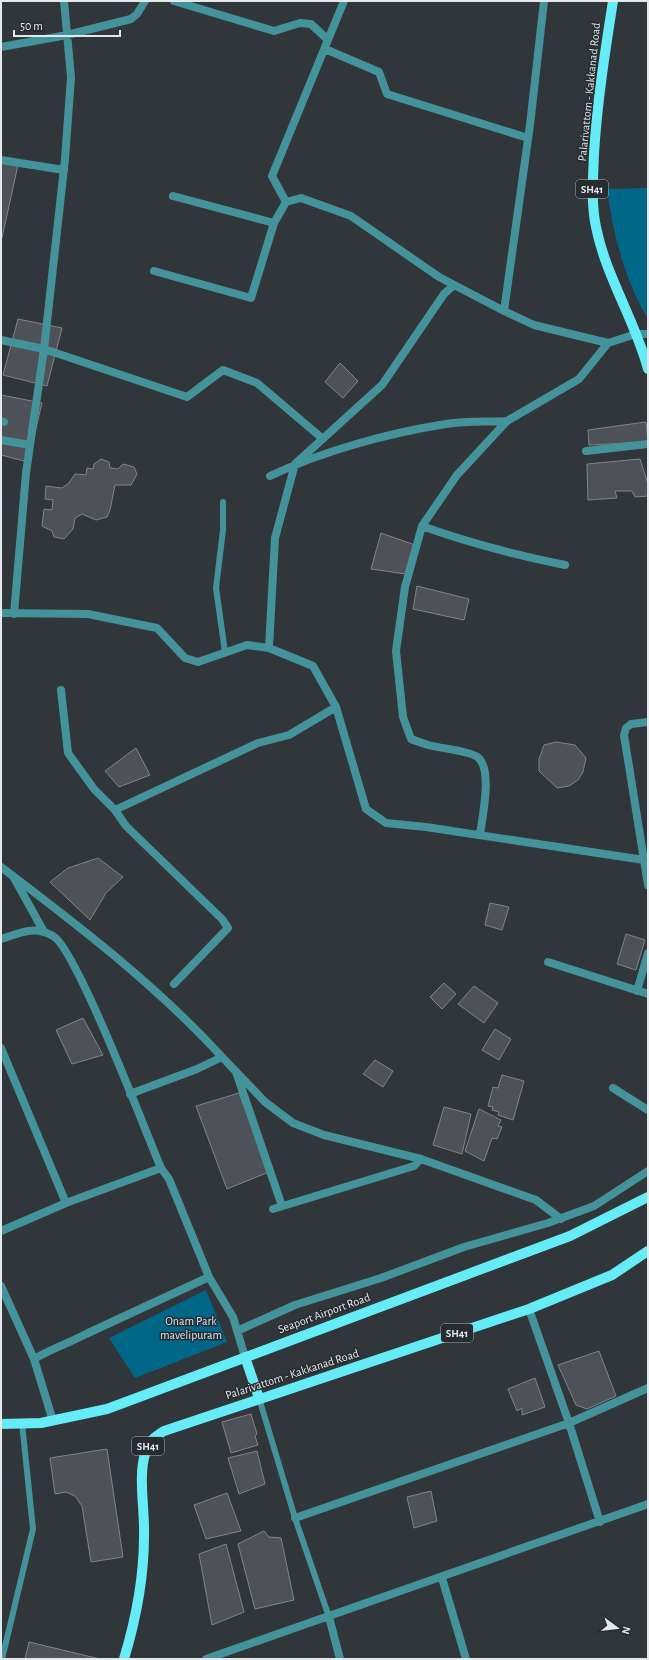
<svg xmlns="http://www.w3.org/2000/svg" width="649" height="1660" viewBox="0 0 649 1660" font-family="'Alegreya Sans',sans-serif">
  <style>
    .green { fill: #006789 }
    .building { fill: #4e5258; stroke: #81858b }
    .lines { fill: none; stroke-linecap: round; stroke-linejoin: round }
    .lane { stroke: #44939a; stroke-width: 6 }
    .street { stroke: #44939a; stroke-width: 8 }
    .primary { stroke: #66ecf7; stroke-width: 10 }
    .labels { text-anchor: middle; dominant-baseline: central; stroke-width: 3; stroke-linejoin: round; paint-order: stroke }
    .shield { fill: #262c2f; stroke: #acb0b3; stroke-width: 1 }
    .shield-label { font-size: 11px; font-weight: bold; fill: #e5e9eb }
    .street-label { font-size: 12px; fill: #e5e9eb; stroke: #262c2f }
    .park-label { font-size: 12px; fill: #d1e7f3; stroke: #262c2f }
  </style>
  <rect width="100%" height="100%" fill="#303639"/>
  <path class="green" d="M648,188V319C624,279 613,234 607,189Z
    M206,1290L227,1342L135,1378L109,1338Z"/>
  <path class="building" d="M1,162L18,165L1,242Z
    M18,319L62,328L47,386L3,375Z
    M340,363L358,381L343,398L325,382Z
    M1,395L42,403L28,462L1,455Z
    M646,422L648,442L589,445L588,430Z
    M101,459L109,462L110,468L118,469L123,464L134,467L137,474L131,485H115L110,510L107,517L96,520L82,514L75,518L73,529L64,539L54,537L52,531L42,526L44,509L52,510L53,500L45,499L46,486L62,488L69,483L75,474L86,475L87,468L93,469L94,464Z
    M640,459L648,484V496L635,497L632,491H615L617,498L588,500L587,464Z
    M381,533L415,545L406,574L371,569Z
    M417,586L469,599L464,620L413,609Z
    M556,742L575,745L586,758L583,772L578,780L569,786L557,788L539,771V759L544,745Z
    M136,748L150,775L119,787L105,771Z
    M98,858L123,877L106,893L90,920L50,882L68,868Z
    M490,903L509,907L502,930L485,925Z
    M626,934L645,940L636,970L617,964Z
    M444,983L456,994L442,1009L430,997Z
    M474,986L498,1003L484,1023L458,1004Z
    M83,1018L103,1055L72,1064L56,1030Z
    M495,1029L511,1039L499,1060L482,1050Z
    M375,1060L393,1071L383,1087L363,1074Z
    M502,1075L524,1081L513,1120L498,1115L499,1112L492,1110L493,1107L488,1106L493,1087L498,1088Z
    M239,1093L269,1172L227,1189L196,1106Z
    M444,1107L471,1114L462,1154L433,1145Z
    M479,1109L501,1120L498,1126L502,1127L497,1139L492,1138L484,1161L465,1151Z
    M599,1351L616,1396L587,1409L576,1405L558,1365Z
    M535,1378L545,1407L522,1415V1408L517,1411L508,1389Z
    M251,1414L257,1434L255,1436L258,1445L231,1453L222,1422Z
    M107,1449L123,1557L91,1562L82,1506L75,1496L66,1492L55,1494L50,1458Z
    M257,1451L265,1484L239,1494L228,1458Z
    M431,1491L437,1521L414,1528L407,1497Z
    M227,1493L241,1531L206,1539L194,1505Z
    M264,1531L269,1537L281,1538L294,1600L255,1609L238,1544Z
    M226,1544L244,1612L212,1625L199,1554Z
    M29,1642L100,1659H25Z"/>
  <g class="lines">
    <path class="lane" d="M223,502V530L216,588L225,652
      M259,1398L295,1518L329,1617
      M2,1659L33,1529L22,1423"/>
    <path class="street" d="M64,1L71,77L65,159L44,349L187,397L223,370L257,383L323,439
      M174,1L274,31L300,23L311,24L327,39
      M1,47L67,35L131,19L137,14L145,1
      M325,49L379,72L387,94L528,138
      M1,160L64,170
      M173,196L274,223
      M286,202L272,176L344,1
      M154,271L251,298L274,223L286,202L301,198L351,216L439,277L504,311L534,325L608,343L636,334H648
      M504,311L530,125L544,1
      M1,340L44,349L26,473L14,614
      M1,421L4,422
      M1,440L30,445
      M586,451L648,444
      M270,476C323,451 388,433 446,424C466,421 487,422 507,421
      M422,526C469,543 516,555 565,565
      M1,613L88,614L157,628L185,658L198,662L247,645L269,648L313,666L336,707L366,809L386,823L426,827L644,860
      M269,648L275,538L295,464L382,385L444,294L454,285
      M61,690L68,753L94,789L115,810L258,743L289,735L336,707
      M648,722L631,724L626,728L624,735L648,885
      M115,810L126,826L222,919L228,928L174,984
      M480,835C482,818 494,766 476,756C461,749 443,749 428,745C422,743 416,741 411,739L403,717L396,651L405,587L422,526L457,475L507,421L579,379L608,343
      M1,867C79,926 156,985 222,1057
      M13,876L44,932
      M1,939C20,933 34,925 53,936C76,948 146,1133 161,1168L169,1179L209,1277L233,1317L245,1357
      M548,962L648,994
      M637,991L648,953
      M1,1048L66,1203
      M236,1072L282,1206
      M613,1088L648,1110
      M130,1094L197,1069L222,1057L265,1102L293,1123L324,1135L421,1159L491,1184L536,1200L561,1219
      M273,1209L414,1166L421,1159
      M1,1231L66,1203L161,1168
      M1,1286L34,1359L53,1421
      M529,1309L569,1423L600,1522
      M237,1331L295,1305L381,1278L464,1247L548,1223L594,1206L648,1171
      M34,1359C51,1349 69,1343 86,1334L209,1277
      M295,1518L569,1423L648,1388
      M442,1578L466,1659
      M329,1617L340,1659
      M206,1659L648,1504"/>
    <path class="primary" d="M613,1C605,52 597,103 594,154C593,179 591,203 596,227C606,277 635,320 648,369
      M245,1357L259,1398
      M1,1424L41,1423L107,1409L570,1236L648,1197
      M124,1659C136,1619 144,1578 144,1536C145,1511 138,1477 145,1454C148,1442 154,1437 164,1431L529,1309L612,1275L648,1251"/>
  </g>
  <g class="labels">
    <g class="shield">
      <rect x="576" y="180" width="32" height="18" rx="3"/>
      <rect x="441" y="1324" width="32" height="18" rx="3"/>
      <rect x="132" y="1437" width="32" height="18" rx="3"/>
    </g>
    <g class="shield-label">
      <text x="592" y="189">SH41</text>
      <text x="457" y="1333">SH41</text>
      <text x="148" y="1446">SH41</text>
    </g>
    <g class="street-label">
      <text transform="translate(589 92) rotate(-84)">Palarivattom - Kakkanad Road</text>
      <text transform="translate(324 1313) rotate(-20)">Seaport Airport Road</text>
      <text transform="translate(292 1374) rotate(-18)">Palarivattom - Kakkanad Road</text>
    </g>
    <g class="park-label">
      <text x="191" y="1321">Onam Park<tspan x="191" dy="14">mavelipuram</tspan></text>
    </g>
  </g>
  <rect width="649" height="1660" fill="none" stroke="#e5e9eb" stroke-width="4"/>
  <g transform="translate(617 1628) rotate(105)" stroke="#262c2f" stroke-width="3" paint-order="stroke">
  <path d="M0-3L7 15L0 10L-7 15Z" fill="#e5e9eb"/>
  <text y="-6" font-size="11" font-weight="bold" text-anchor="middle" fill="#e5e9eb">N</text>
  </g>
  <path d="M14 30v6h106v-6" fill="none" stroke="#e5e9eb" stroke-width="2"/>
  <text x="20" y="30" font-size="12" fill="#e5e9eb" stroke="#262c2f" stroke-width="3" paint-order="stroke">50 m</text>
</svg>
